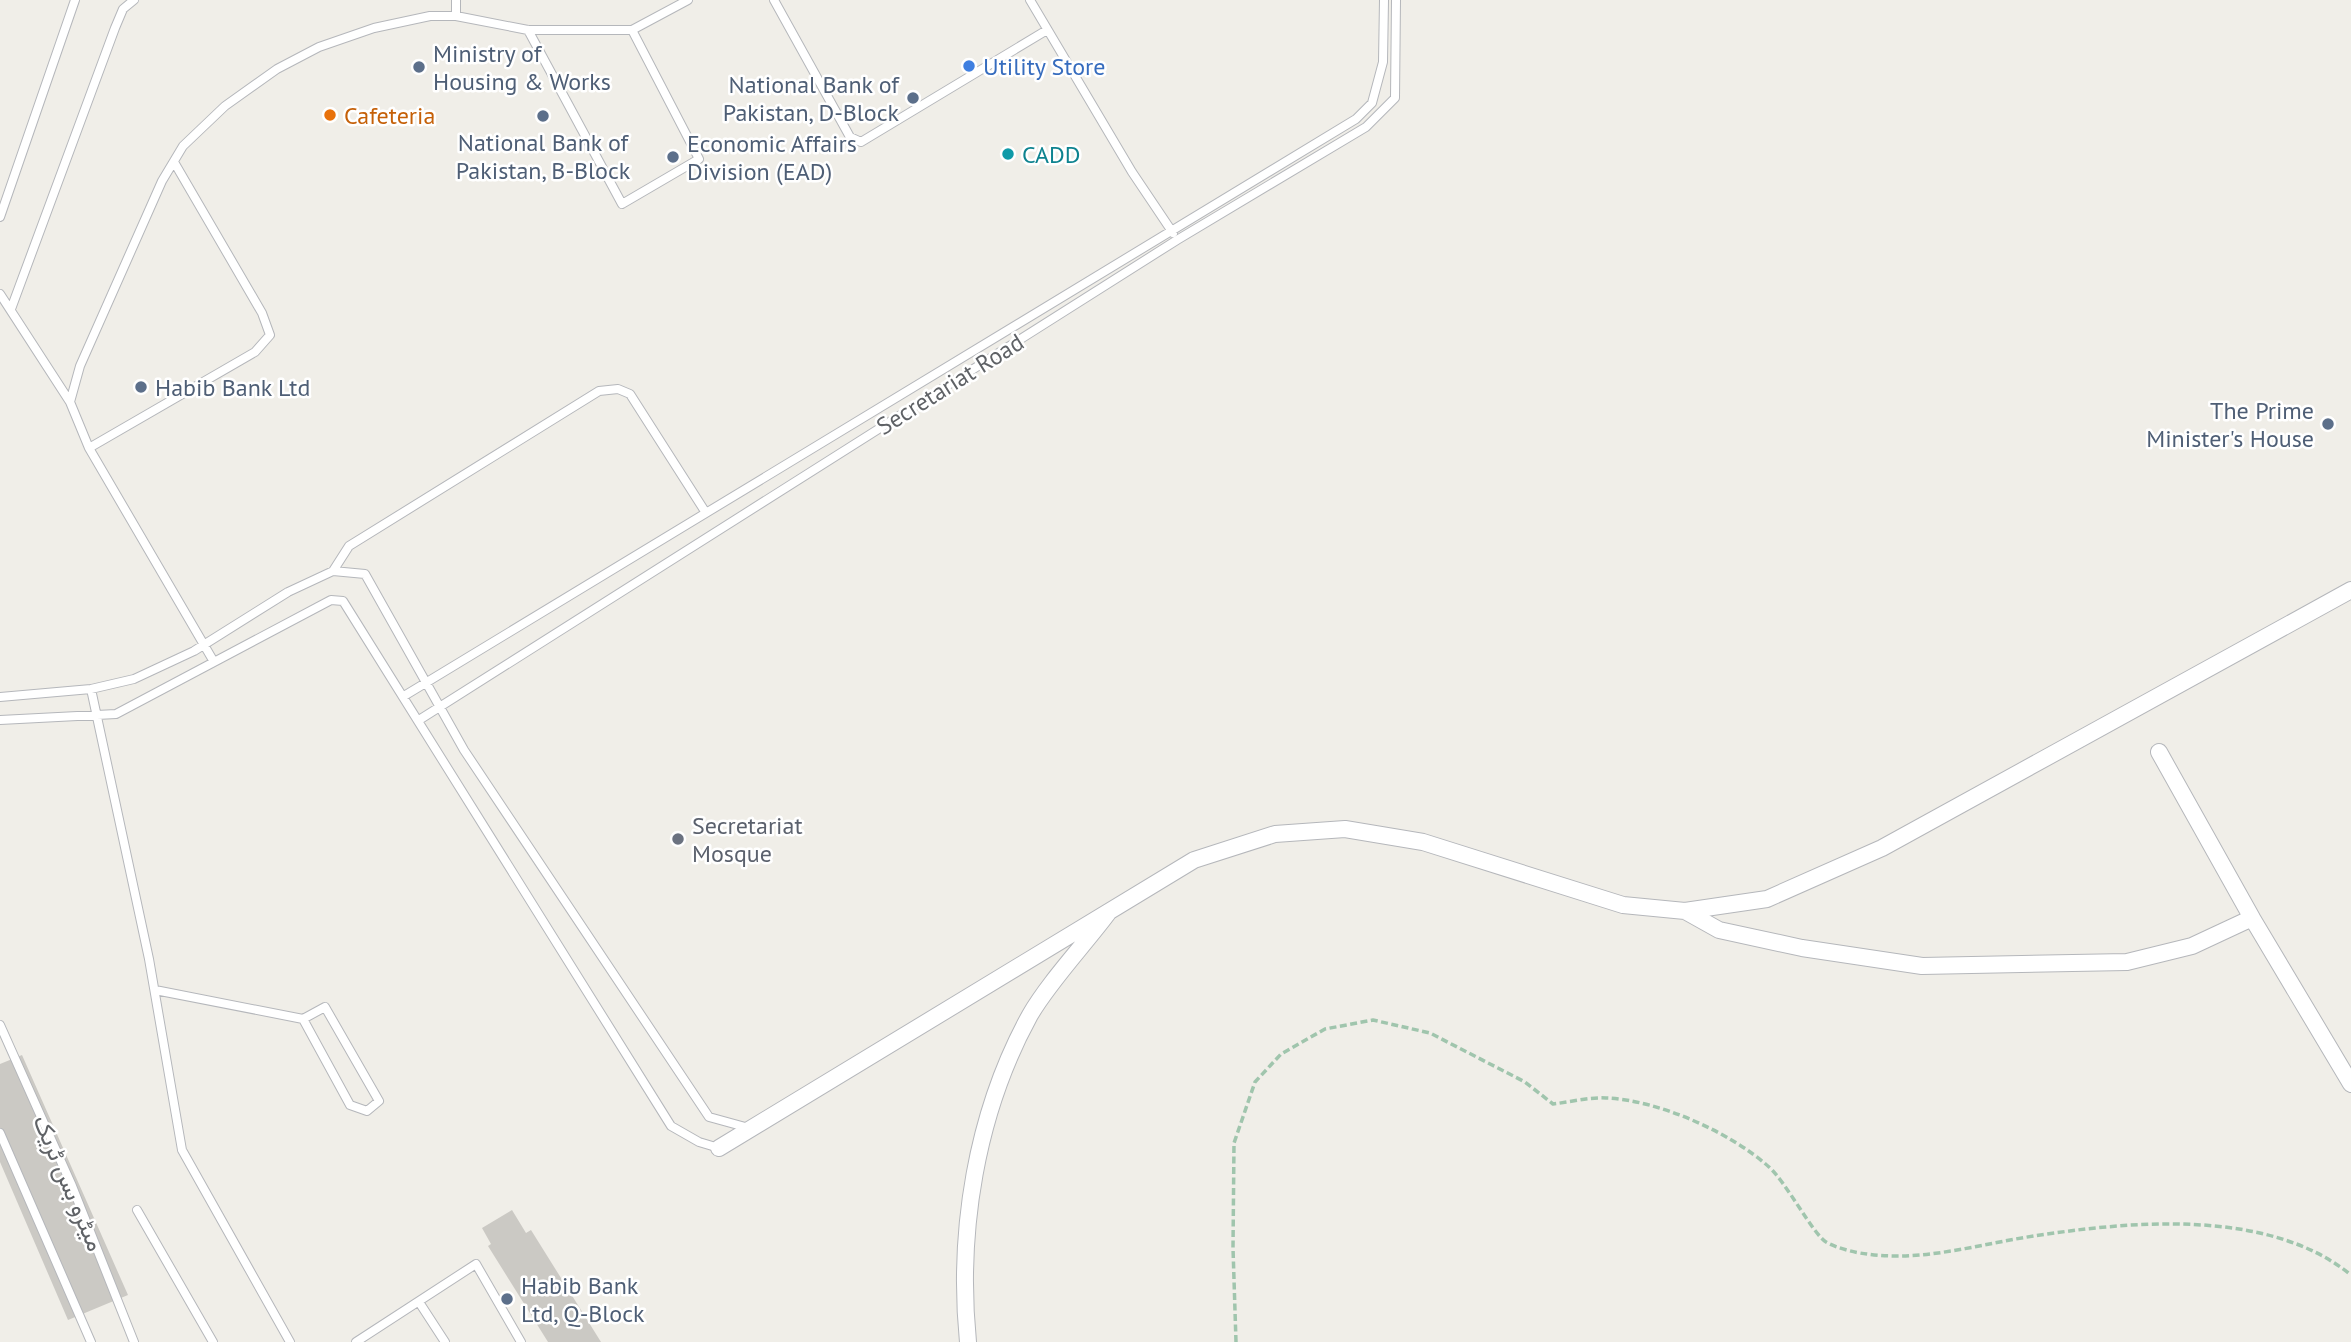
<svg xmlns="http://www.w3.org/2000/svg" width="2351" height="1342" viewBox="0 0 2351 1342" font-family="'PT Sans',Vazirmatn,sans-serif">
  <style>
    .building { fill: #cbc9c4 }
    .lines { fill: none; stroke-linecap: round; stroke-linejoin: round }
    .service-casing { stroke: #b5b7bb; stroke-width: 10 }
    .minor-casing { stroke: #b5b7bb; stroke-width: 18 }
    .path { stroke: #a0c5ad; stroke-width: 3.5; stroke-dasharray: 7 3.5; stroke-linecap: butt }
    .service { stroke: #fff; stroke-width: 8 }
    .minor { stroke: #fff; stroke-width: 16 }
    .shop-dot { fill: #3f7fe0; stroke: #fff; stroke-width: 2.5 }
    .service-dot { fill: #5c6f8a; stroke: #fff; stroke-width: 2.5 }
    .food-dot { fill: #e8710a; stroke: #fff; stroke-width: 2.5 }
    .culture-dot { fill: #0f9aa8; stroke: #fff; stroke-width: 2.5 }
    .worship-dot { fill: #6b7280; stroke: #fff; stroke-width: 2.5 }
    .labels { text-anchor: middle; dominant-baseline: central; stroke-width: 5; stroke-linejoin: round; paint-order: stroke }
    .service-label { font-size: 24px; fill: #4e5e75; stroke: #fff; text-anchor: start }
    .shop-label { font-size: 24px; fill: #366cbe; stroke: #fff; text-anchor: start }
    .food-label { font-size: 24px; fill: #c56008; stroke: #fff; text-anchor: start }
    .culture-label { font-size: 24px; fill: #0d838f; stroke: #fff; text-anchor: start }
    .street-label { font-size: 24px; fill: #5f6266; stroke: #fff }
    .worship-label { font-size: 24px; fill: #5b616d; stroke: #fff; text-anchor: start }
  </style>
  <rect width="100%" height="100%" fill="#f0eee8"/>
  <path class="building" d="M22,1055L128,1295L68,1320L0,1162V1064Z
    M512,1210L526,1233L531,1230L601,1342H548L488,1246L491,1244L482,1228Z"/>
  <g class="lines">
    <defs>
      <path id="service" d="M774,0L850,137L861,142L1047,30
        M1030,0L1132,172L1173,233
        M456,16V0
        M528,30L622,204L699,159L632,30
        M0,217L75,0
        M0,294L70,402
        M11,309L115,28L123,9L134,0
        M89,448L255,352L270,335L262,313L174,162
        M333,571L349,546L599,391L618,389L630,394L706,513
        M214,662L89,448L70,402L80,366L162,181L183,146L225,106L277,69L319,47L374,28L430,16H456L528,30H632L688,0
        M91,689L149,959L182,1150L290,1342
        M404,696L1356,119L1372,103L1383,62L1384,0
        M0,697L91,689L134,679L194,651L288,592L333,571L365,574L464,750L709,1117L749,1128
        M0,720L116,714L331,600L343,601L671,1126L699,1142L719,1148
        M419,720L1177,240L1366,127L1395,98L1396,0
        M155,990L303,1019L350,1105L367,1111L379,1101L325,1007L303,1019
        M0,1025L72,1186L134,1342
        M0,1133L91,1342
        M137,1210L213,1342
        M419,1302L445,1342
        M356,1342L476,1264L521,1342"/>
      <path id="minor" d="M2159,752L2252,918
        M1685,911L1767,899L1882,848L2351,590
        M719,1148L1194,860L1275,834L1345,829L1423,842L1623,905L1685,911L1719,930L1802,948L1922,966L2127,962L2192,946L2252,918L2351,1084
        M968,1342C957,1232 976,1113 1030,1015C1049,982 1085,944 1108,913"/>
    </defs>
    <use href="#service" class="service-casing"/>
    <use href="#minor" class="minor-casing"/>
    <path class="path" d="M1236,1342L1233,1248L1234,1143L1255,1082L1281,1054L1325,1029L1373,1020L1430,1033L1525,1082L1553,1104C1570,1102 1589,1097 1606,1098C1658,1100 1730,1132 1769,1167C1786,1182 1813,1234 1826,1242C1836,1248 1856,1253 1867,1254C1924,1262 1979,1244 2034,1236C2132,1221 2269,1208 2351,1275"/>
    <use href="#service" class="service"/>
    <use href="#minor" class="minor"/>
  </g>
  <circle class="shop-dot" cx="969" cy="66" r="7"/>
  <g class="service-dot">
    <circle cx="419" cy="67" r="7"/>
    <circle cx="913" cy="98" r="7"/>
    <circle cx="543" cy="116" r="7"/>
    <circle cx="673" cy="157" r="7"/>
    <circle cx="141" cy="387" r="7"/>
    <circle cx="2328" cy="424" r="7"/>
    <circle cx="507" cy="1299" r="7"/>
  </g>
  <circle class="food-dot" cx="330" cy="115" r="7"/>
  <circle class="culture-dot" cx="1008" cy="154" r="7"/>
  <circle class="worship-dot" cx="678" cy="839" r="7"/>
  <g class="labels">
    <g class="service-label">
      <text x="433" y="53">Ministry of<tspan x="433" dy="28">Housing &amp; Works</tspan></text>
      <text x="899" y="84" text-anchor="end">National Bank of<tspan x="899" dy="28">Pakistan, D-Block</tspan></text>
      <text x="543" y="142" text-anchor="middle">National Bank of<tspan x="543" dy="28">Pakistan, B-Block</tspan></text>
      <text x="687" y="143">Economic Affairs<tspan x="687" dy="28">Division (EAD)</tspan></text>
      <text x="155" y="387">Habib Bank Ltd</text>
      <text x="2314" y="410" text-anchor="end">The Prime<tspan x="2314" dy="28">Minister's House</tspan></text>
      <text x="521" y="1285">Habib Bank<tspan x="521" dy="28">Ltd, Q-Block</tspan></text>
    </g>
    <g class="shop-label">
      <text x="983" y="66">Utility Store</text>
    </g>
    <g class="food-label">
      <text x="344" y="115">Cafeteria</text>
    </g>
    <g class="culture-label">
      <text x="1022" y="154">CADD</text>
    </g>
    <g class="street-label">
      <text transform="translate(950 384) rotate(-32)">Secretariat Road</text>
      <text transform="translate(69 1183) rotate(67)">میٹرو بس ٹریک</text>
    </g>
    <g class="worship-label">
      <text x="692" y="825">Secretariat<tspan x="692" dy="28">Mosque</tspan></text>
    </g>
  </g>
</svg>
